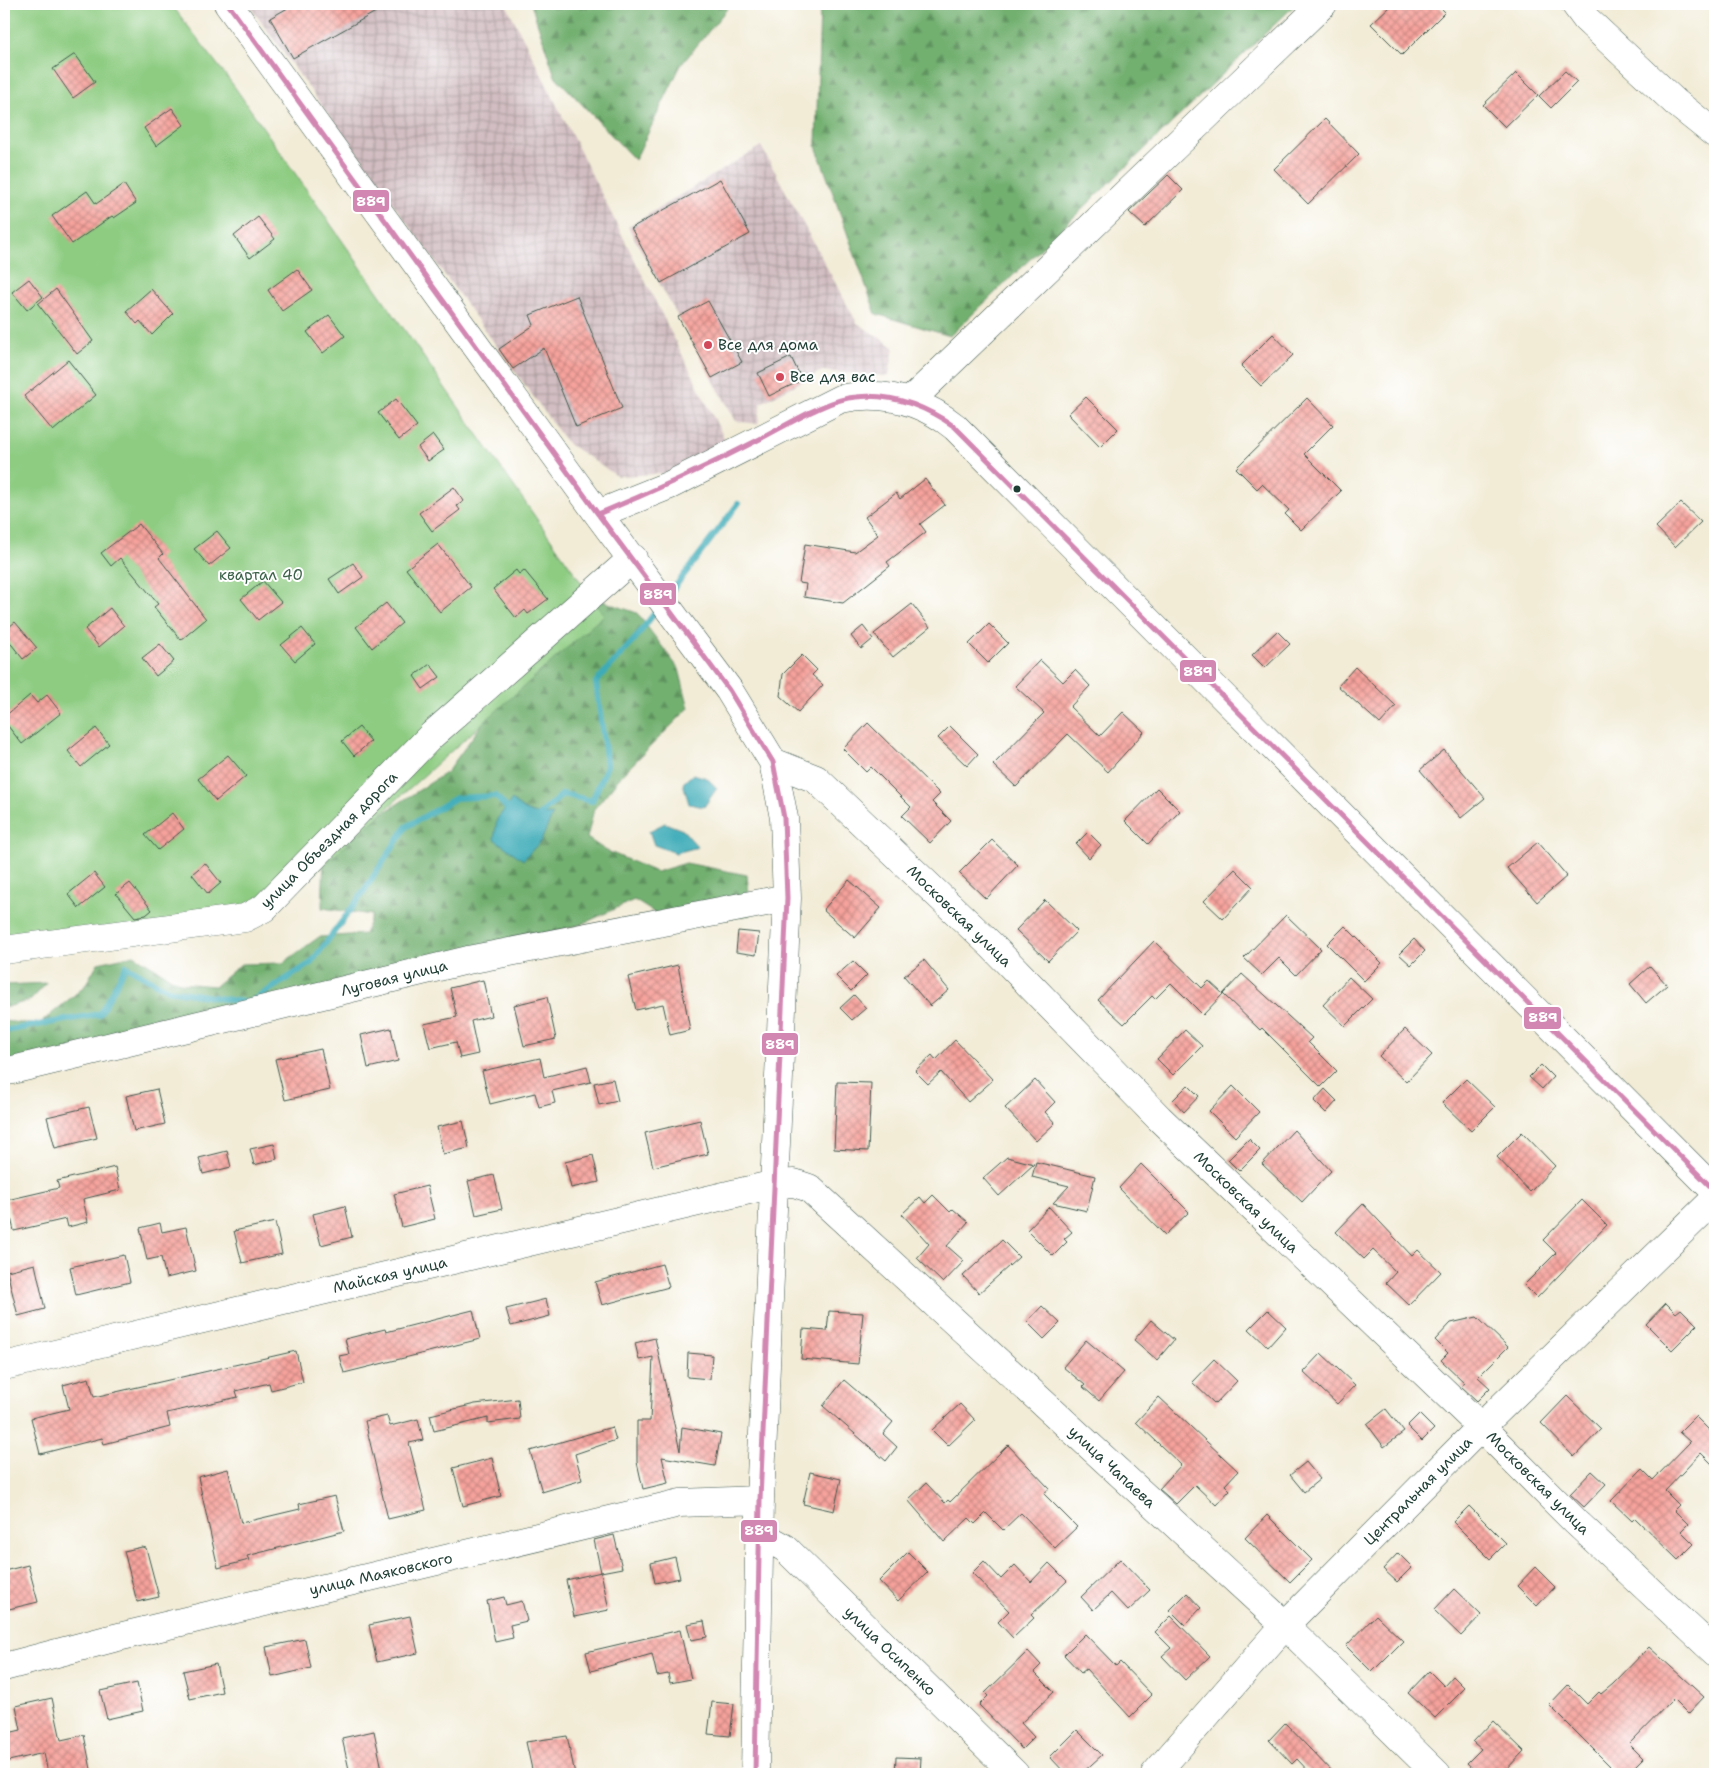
<svg xmlns="http://www.w3.org/2000/svg" width="1719" height="1778" viewBox="0 0 1719 1778" font-family="'Shantell Sans',sans-serif">
  <style>
    .industrial { fill: url(#industrial-grid) }
    .forest { fill: url(#forest-firs); stroke: #487652 }
    .green { fill: #8ecc82; stroke: #56845b }
    .water { fill: #3cacb8; stroke: #2e7476 }
    .lines { fill: none; stroke-linecap: round; stroke-linejoin: round }
    .stream { stroke: #3cacb8; stroke-width: 6 }
    .building { fill: url(#building-cross-hatch) }
    .minor-casing { stroke: #3f574c; stroke-width: 29 }
    .minor { stroke: #fff; stroke-width: 28 }
    .bus-1-casing { stroke: #fff; stroke-width: 9 }
    .bus-1 { stroke: #d287b2; stroke-width: 5 }
    .poi-dot { fill: #d1495b; stroke: #fff; stroke-width: 2 }
    .bus-dot { fill: #1f3d34; stroke: #fff; stroke-width: 2 }
    .labels { text-anchor: middle; dominant-baseline: central; stroke-width: 4; stroke-linejoin: round; paint-order: stroke }
    .poi-label { font-size: 15px; fill: #1f3d34; stroke: #fff; text-anchor: start }
    .park-label { font-size: 15px; fill: #3b6148; stroke: #fff }
    .street-label { font-size: 15px; fill: #1f3d34; stroke: #fff }
    .line-badge { stroke: #fff; stroke-width: 2 }
    .badge-label { font-size: 14px; text-anchor: middle; font-weight: bold; fill: #fff }
  </style>
  <defs>
    <pattern id="industrial-grid" width="8" height="8" patternUnits="userSpaceOnUse" patternTransform="scale(1.25)"><rect width="8" height="8" fill="#d2bec2"/><path d="M0 4h8M4 0v8" fill="none" stroke="#aa9c9e"/></pattern>
    <pattern id="forest-firs" width="22" height="20" patternUnits="userSpaceOnUse" patternTransform="scale(1.25)"><rect width="22" height="20" fill="#72b070"/><path d="M5 1l3.5 6h-7zM16 11l3.5 6h-7z" fill="#5d905d"/></pattern>
    <pattern id="building-cross-hatch" width="8" height="8" patternUnits="userSpaceOnUse" patternTransform="scale(1.25)"><rect width="8" height="8" fill="#f7a29c"/><path d="M0 0l8 8M0 8l8-8" fill="none" stroke="#c78580"/></pattern>
  </defs>
  <rect width="100%" height="100%" fill="#fff"/>
  <filter id="ink" filterUnits="userSpaceOnUse"><feTurbulence type="fractalNoise" baseFrequency=".02" numOctaves="2"/><feDisplacementMap in="SourceGraphic" scale="10" xChannelSelector="R" yChannelSelector="G"/><feConvolveMatrix kernelMatrix="1 2 1 2 8 2 1 2 1" color-interpolation-filters="sRGB"/></filter>
  <filter id="wash" filterUnits="userSpaceOnUse"><feTurbulence type="fractalNoise" baseFrequency=".0096" numOctaves="4" result="noise"/><feDisplacementMap in="SourceGraphic" scale="20" xChannelSelector="R" yChannelSelector="G"/><feGaussianBlur stdDeviation="1.12" result="paint"/><feColorMatrix in="noise" values="0 0 0 0 0 0 0 0 0 0 0 0 0 0 0 0 0 1.4 0 .05"/><feComposite in="paint" operator="in"/></filter>
  <g filter="url(#wash)">
    <rect width="100%" height="100%" fill="#f2ecd7"/>
    <path class="industrial" d="M248,4H506L726,442L674,473L617,476L567,443Z
      M761,146L857,323L894,347L889,376L822,371L761,403L758,424L736,421L628,227Z"/>
    <path class="forest" d="M531,4H731L681,65L635,160L555,76Z
      M820,4H1296L950,336L876,314L816,146Z
      M600,600L637,613L679,669L689,708L622,775L594,809L587,838L605,850L656,872L686,863L747,875L751,915L676,926L634,900L580,925L4,1079V1021L38,1025L84,987L98,963L134,955L180,983L215,986L241,964L283,963L319,937L365,934L372,915L322,908L324,858L371,821L447,772L512,683Z
      M47,983L31,1000L4,1008V985Z"/>
    <path class="green" d="M4,4H171L234,86L604,615L254,927L4,957Z"/>
    <path class="water" d="M693,774L707,778L717,788L704,807L689,804L683,783Z
      M512,800C525,812 535,816 553,814L541,841L523,860L494,839L497,819Z
      M665,823L683,830L698,847L676,853L654,845L649,831Z"/>
    <g class="lines">
      <path class="stream" d="M671,592L738,504
        M533,821L563,794L592,801L607,766L596,682L635,639L656,611
        M4,1031L100,1014L126,966L168,990L249,1003L311,963L360,897L406,827L456,798L496,796L512,814"/>
    </g>
    <g id="blocks">
      <path class="building" d="M295,4H390L293,58L270,18Z
        M1392,4H1437L1445,12L1402,55L1371,24Z
        M75,54L95,82L73,98L53,69Z
        M1565,71L1577,82L1551,108L1539,96Z
        M1516,73L1538,95L1505,127L1483,105Z
        M172,108L184,125L156,146L144,128Z
        M1325,119L1359,154L1308,204L1274,169Z
        M1168,175L1183,190L1145,227L1129,212Z
        M720,179L750,234L661,283L631,228Z
        M124,184L136,203L114,218L112,216L72,244L52,216L87,191L96,204Z
        M258,217L275,239L250,258L234,236Z
        M297,269L312,290L282,311L268,290Z
        M29,279L43,297L27,310L12,292Z
        M56,289L93,341L77,354L38,304Z
        M151,289L173,314L152,335L140,321L137,324L126,311Z
        M577,296L622,408L576,427L544,348L513,369L499,349L534,325L530,315Z
        M708,301L742,362L712,378L678,317Z
        M329,315L345,336L323,353L307,332Z
        M1273,334L1293,355L1261,386L1241,366Z
        M791,357L802,380L769,396L758,373Z
        M68,360L96,395L53,431L24,396Z
        M1086,397L1118,429L1100,447L1068,414Z
        M1307,398L1333,425L1304,454L1341,491L1301,530L1285,514L1289,510L1262,484L1257,489L1236,468Z
        M396,399L417,426L399,440L378,413Z
        M433,435L444,450L428,461L418,447Z
        M925,479L945,505L920,524L926,532L887,562L890,566L843,603L804,597L806,584L799,583L805,544L855,552L878,535L865,517L896,493L900,499Z
        M454,487L464,501L457,506L460,510L432,531L419,513Z
        M1681,503L1701,522L1675,547L1656,527Z
        M139,524L163,554L159,558L206,619L181,640L154,607L158,604L120,558L111,566L101,553Z
        M217,531L231,548L209,566L194,549Z
        M438,544L471,587L440,612L406,569Z
        M353,563L363,577L339,594L329,579Z
        M516,570L519,574L524,570L548,599L528,614L525,610L516,618L493,589Z
        M263,581L281,602L258,620L241,599Z
        M386,603L402,623L372,648L356,627Z
        M912,604L930,627L893,657L874,634Z
        M110,608L124,626L99,647L85,629Z
        M15,622L37,648L23,659L4,635V631Z
        M989,624L1008,643L988,663L969,644Z
        M863,626L873,639L861,649L851,636Z
        M302,628L315,644L295,661L281,645Z
        M1277,631L1290,644L1265,668L1252,655Z
        M160,644L174,661L156,676L142,658Z
        M802,655L817,670L812,675L823,685L798,712L780,696L783,674Z
        M1040,660L1063,682L1075,670L1090,686L1070,707L1100,736L1123,712L1144,732L1108,772L1068,734L1016,787L993,765L1044,713L1015,686Z
        M430,664L440,677L423,689L414,676Z
        M1355,667L1396,706L1380,724L1338,686Z
        M30,695L37,703L47,695L61,713L22,744L4,721V717Z
        M868,723L940,794L932,802L951,821L930,843L902,816L911,807L871,767L866,772L843,749Z
        M950,726L978,754L967,766L938,738Z
        M359,727L371,741L354,756L342,741Z
        M96,728L109,744L81,767L68,751Z
        M1444,750L1485,798L1461,818L1420,770Z
        M228,755L246,776L216,801L198,779Z
        M1157,788L1180,811L1148,844L1125,821Z
        M172,813L184,829L158,850L145,835Z
        M1088,832L1101,845L1089,858L1076,844Z
        M992,840L1018,865L986,899L959,873Z
        M1538,842L1567,876L1537,902L1507,868Z
        M205,863L221,883L208,894L192,874Z
        M1235,869L1253,887L1223,919L1204,901Z
        M94,873L105,887L79,908L68,894Z
        M849,880L881,908L855,938L823,910Z
        M130,883L152,910L146,915L135,917L116,894Z
        M1045,900L1077,931L1048,961L1016,930Z
        M1286,915L1321,949L1296,975L1279,958L1262,975L1244,958Z
        M1345,926L1382,963L1364,981L1327,944Z
        M738,931L759,933L756,955L736,952Z
        M1414,939L1425,951L1411,965L1399,954Z
        M1154,941L1202,988L1209,981L1223,994L1203,1015L1171,983L1155,999L1152,996L1124,1024L1098,1000Z
        M924,960L949,990L930,1006L904,976Z
        M853,961L867,975L851,991L836,976Z
        M678,965L690,1030L670,1035L663,1004L636,1010L628,977Z
        M1650,966L1667,985L1646,1003L1630,984Z
        M1242,974L1312,1038L1308,1042L1337,1071L1321,1087L1262,1028L1260,1030L1223,994Z
        M1349,977L1372,999L1345,1026L1323,1005Z
        M483,980L491,1016L471,1021L478,1054L460,1058L456,1042L430,1048L424,1024L457,1017L450,988Z
        M854,995L866,1008L852,1020L840,1008Z
        M547,997L556,1039L524,1046L514,1005Z
        M391,1028L398,1061L368,1068L361,1035Z
        M1405,1029L1432,1055L1406,1082L1379,1056Z
        M1185,1030L1202,1046L1173,1075L1157,1059Z
        M955,1040L993,1080L968,1102L941,1072L928,1084L915,1071L932,1055L936,1060Z
        M321,1049L330,1090L285,1100L275,1059Z
        M540,1058L544,1077L587,1066L591,1082L552,1091L555,1103L539,1107L535,1093L490,1104L482,1071Z
        M1541,1065L1553,1077L1542,1089L1529,1077Z
        M613,1079L618,1101L599,1105L594,1083Z
        M1466,1079L1495,1107L1471,1131L1442,1103Z
        M1035,1080L1055,1102L1045,1112L1055,1123L1036,1141L1005,1108Z
        M837,1082L871,1083L868,1151L834,1149Z
        M1188,1085L1199,1096L1184,1112L1173,1100Z
        M1233,1086L1259,1112L1235,1137L1209,1111Z
        M157,1089L165,1124L134,1131L126,1096Z
        M1325,1089L1337,1101L1326,1113L1314,1101Z
        M89,1107L97,1138L55,1148L47,1117Z
        M700,1120L708,1154L653,1167L645,1133Z
        M463,1121L469,1148L443,1154L437,1127Z
        M1294,1130L1331,1171L1302,1202L1262,1164Z
        M1522,1132L1555,1166L1530,1192L1497,1157Z
        M1249,1139L1260,1150L1239,1171L1228,1160Z
        M274,1144L277,1159L254,1165L250,1149Z
        M227,1151L231,1167L203,1174L199,1158Z
        M593,1155L599,1182L571,1188L565,1162Z
        M1007,1157L1034,1164L999,1196L983,1178Z
        M1036,1162L1095,1176L1087,1211L1053,1203L1069,1186L1032,1177Z
        M1141,1164L1189,1212L1165,1235L1119,1188Z
        M115,1167L120,1190L83,1199L88,1222L68,1227L66,1219L14,1231L7,1200L59,1188L57,1181Z
        M494,1175L502,1209L476,1215L468,1181Z
        M427,1186L435,1219L402,1227L394,1194Z
        M933,1195L950,1212L953,1209L968,1222L947,1246L964,1261L943,1283L917,1258L929,1244L902,1214L920,1197L925,1203Z
        M1582,1200L1607,1225L1537,1298L1524,1285L1556,1253L1543,1240Z
        M1363,1204L1412,1256L1418,1250L1441,1272L1409,1305L1386,1283L1396,1272L1373,1250L1364,1259L1336,1232Z
        M345,1206L352,1237L321,1245L313,1214Z
        M1049,1207L1072,1232L1064,1239L1067,1242L1053,1256L1027,1230Z
        M275,1222L282,1254L242,1263L234,1231Z
        M160,1223L162,1232L186,1227L196,1271L166,1278L161,1257L147,1260L140,1228Z
        M1002,1240L1019,1257L979,1293L963,1276Z
        M124,1255L130,1282L76,1295L70,1267Z
        M35,1264L45,1309L18,1316L7,1271Z
        M662,1264L669,1287L602,1305L595,1282Z
        M546,1299L550,1316L511,1326L506,1309Z
        M1666,1303L1676,1313L1681,1309L1697,1325L1672,1350L1646,1324Z
        M1042,1306L1060,1323L1044,1339L1027,1322Z
        M473,1310L480,1339L344,1373L339,1356L349,1354L345,1339L385,1329L386,1332Z
        M1268,1310L1286,1327L1268,1347L1249,1329Z
        M829,1311L863,1313L858,1364L801,1359L803,1329L827,1331Z
        M1477,1317L1508,1347L1478,1377L1490,1388L1477,1401L1461,1386L1465,1383L1441,1360L1448,1353L1435,1340L1451,1323Z
        M1151,1320L1174,1340L1157,1360L1134,1340Z
        M655,1338L680,1451L682,1427L721,1434L715,1466L662,1457L668,1483L643,1489L637,1462V1421H650L653,1357L639,1360L635,1343Z
        M1086,1340L1124,1372L1099,1401L1083,1387L1085,1385L1063,1367Z
        M296,1351L303,1382L271,1390L269,1383L236,1391L238,1397L167,1413L170,1427L104,1444L102,1438L40,1454L31,1418L69,1409L63,1385L89,1378L94,1397Z
        M688,1353L712,1355L710,1379L687,1377Z
        M1321,1353L1355,1385L1337,1404L1303,1372Z
        M1214,1359L1237,1381L1215,1404L1192,1382Z
        M844,1380L893,1422L883,1434L897,1447L886,1461L823,1406Z
        M1567,1396L1601,1429L1574,1457L1541,1423Z
        M1159,1397L1238,1471L1225,1485L1230,1490L1216,1505L1195,1485L1176,1504L1159,1489L1181,1465L1136,1422Z
        M518,1399L520,1419L488,1423V1418L434,1431L430,1415L475,1404Z
        M960,1404L975,1420L948,1446L932,1430Z
        M1386,1409L1404,1432L1384,1447L1367,1424Z
        M1419,1414L1434,1429L1422,1441L1407,1426Z
        M387,1416L390,1426L418,1419L423,1440L409,1443L426,1510L388,1519L365,1421Z
        M1695,1416L1715,1436V1467L1701,1453L1665,1491L1679,1505L1674,1510L1688,1524L1681,1531L1694,1544L1678,1560L1635,1518L1632,1521L1611,1501L1642,1469L1653,1480L1690,1442L1679,1432Z
        M612,1427L616,1440L575,1454L582,1480L542,1492L530,1451Z
        M1008,1445L1049,1488L1044,1494L1077,1527L1055,1548L1021,1513L1003,1530L986,1513L975,1524L969,1518L944,1542L908,1500L926,1483L945,1503L948,1500L950,1502Z
        M492,1458L501,1496L463,1506L453,1468Z
        M1306,1462L1320,1479L1304,1492L1290,1475Z
        M228,1469L241,1523L300,1509L299,1504L335,1496L344,1531L247,1556L249,1560L218,1568L198,1477Z
        M1592,1471L1606,1484L1584,1507L1570,1494Z
        M810,1472L841,1479L834,1511L803,1504Z
        M1469,1506L1506,1543L1490,1559L1453,1522Z
        M1267,1515L1312,1560L1290,1582L1245,1538Z
        M614,1535L622,1568L601,1572L594,1540Z
        M142,1547L146,1548L159,1597L137,1602L124,1551Z
        M908,1552L928,1572L898,1601L879,1581Z
        M1398,1553L1412,1567L1397,1582L1383,1569Z
        M675,1557L680,1578L655,1583L651,1563Z
        M1120,1559L1150,1590L1128,1611L1111,1593L1093,1610L1081,1597Z
        M984,1561L1001,1579L1015,1565L1031,1582L1049,1563L1067,1581L1031,1615L1034,1618L1013,1638L998,1622L1009,1611L972,1573Z
        M28,1565L38,1602L9,1609L4,1590V1571Z
        M1535,1567L1555,1587L1537,1606L1517,1586Z
        M601,1572L609,1610L574,1617L566,1580Z
        M1454,1589L1481,1615L1461,1636L1434,1610Z
        M1187,1593L1201,1608L1185,1625L1170,1610Z
        M504,1597L506,1605L522,1601L527,1621L510,1625L513,1638L495,1642L487,1601Z
        M1376,1615L1403,1641L1372,1672L1346,1646Z
        M410,1616L418,1653L377,1662L369,1625Z
        M1171,1616L1210,1656L1185,1680L1162,1656L1171,1648L1155,1632Z
        M704,1621L707,1637L691,1640L687,1624Z
        M680,1630L691,1679L670,1683L668,1674L657,1676L652,1654L591,1671L586,1652Z
        M1085,1634L1116,1666L1120,1662L1152,1695L1130,1717L1086,1669L1081,1673L1064,1655Z
        M305,1639L311,1668L272,1677L266,1647Z
        M1649,1647L1704,1697L1688,1714L1673,1699L1629,1744L1643,1758L1627,1774H1618L1549,1705L1568,1685L1587,1704L1599,1692L1601,1694L1613,1684Z
        M1028,1651L1041,1665L1034,1672L1054,1692L1021,1723L1034,1737L1022,1749L979,1705L988,1696L985,1693Z
        M216,1664L222,1692L190,1699L183,1671Z
        M1429,1671L1444,1686L1453,1676L1465,1688L1435,1718L1408,1693Z
        M137,1683L143,1711L107,1719L100,1691Z
        M52,1698L61,1740L84,1735L92,1774H48L44,1753L4,1762V1734L21,1730L16,1706Z
        M712,1702L734,1704L730,1736L708,1734Z
        M1493,1721L1524,1751L1502,1774H1479L1467,1763L1481,1749L1473,1742Z
        M1285,1723L1334,1774H1311L1297,1759L1292,1764L1269,1740Z
        M1077,1730L1102,1755L1081,1774H1066L1050,1757Z
        M374,1731L383,1774H350L342,1738Z
        M567,1736L575,1774H533L526,1742Z
        M896,1757L921,1758L920,1774H895Z"/>
    </g>
  </g>
  <g filter="url(#ink)">
    <use href="#blocks" fill-opacity="0" stroke="#3f574c" stroke-width="1"/>
    <g class="lines">
      <defs>
        <path id="minor" d="M228,4L598,514L729,690L773,762L784,818L787,898L760,1500L755,1774
          M1575,4L1586,19L1675,102L1715,134
          M910,401L1323,4
          M598,514L670,485L840,399C883,390 921,400 955,427L1715,1191
          M773,762L816,779L991,945L1159,1118L1481,1427L1576,1522L1715,1652
          M4,950L245,918L264,908L432,735L633,558
          M4,1072L468,960L787,898
          M4,1366L775,1184L794,1183L809,1188L1285,1625L1437,1774
          M760,1534L785,1548L1015,1774
          M4,1667L110,1639L680,1503L760,1500
          M1155,1774L1285,1625L1481,1427L1715,1199"/>
      </defs>
      <use href="#minor" class="minor-casing"/>
      <use href="#minor" class="minor"/>
      <defs>
        <path id="bus-1" d="M228,4L598,514L729,690L773,762L784,818L787,898L760,1500L755,1774
          M598,514C652,492 704,468 756,441C784,427 827,399 856,397C893,393 925,406 955,427L1715,1191"/>
      </defs>
      <use href="#bus-1" class="bus-1-casing"/>
      <use href="#bus-1" class="bus-1"/>
    </g>
  </g>
  <g class="poi-dot">
    <circle cx="708" cy="345" r="5"/>
    <circle cx="780" cy="377" r="5"/>
  </g>
  <circle class="bus-dot" cx="1017" cy="489" r="4.5"/>
  <g class="labels">
    <g class="poi-label">
      <text x="718" y="345">Все для дома</text>
      <text x="790" y="377">Все для вас</text>
    </g>
    <g class="park-label">
      <text x="261" y="575">квартал 40</text>
    </g>
    <g class="street-label">
      <text transform="translate(329 840) rotate(-45)">улица Объездная дорога</text>
      <text transform="translate(959 916) rotate(44)">Московская улица</text>
      <text transform="translate(394 978) rotate(-14)">Луговая улица</text>
      <text transform="translate(1246 1202) rotate(44)">Московская улица</text>
      <text transform="translate(390 1275) rotate(-13)">Майская улица</text>
      <text transform="translate(1112 1467) rotate(43)">улица Чапаева</text>
      <text transform="translate(1538 1483) rotate(45)">Московская улица</text>
      <text transform="translate(1418 1491) rotate(-45)">Центральная улица</text>
      <text transform="translate(381 1574) rotate(-13)">улица Маяковского</text>
      <text transform="translate(890 1651) rotate(44)">улица Осипенко</text>
    </g>
  </g>
  <g class="line-badge">
    <rect x="352" y="189" width="38" height="24" rx="5" fill="#d287b2"/>
    <rect x="639" y="582" width="38" height="24" rx="5" fill="#d287b2"/>
    <rect x="1179" y="659" width="38" height="24" rx="5" fill="#d287b2"/>
    <rect x="1523" y="1006" width="39" height="24" rx="5" fill="#d287b2"/>
    <rect x="761" y="1032" width="38" height="24" rx="5" fill="#d287b2"/>
    <rect x="740" y="1519" width="38" height="24" rx="5" fill="#d287b2"/>
  </g>
  <g class="badge-label">
    <text x="371" y="206">889</text>
    <text x="658" y="599">889</text>
    <text x="1198" y="676">889</text>
    <text x="1543" y="1022">889</text>
    <text x="780" y="1049">889</text>
    <text x="759" y="1535">889</text>
  </g>
  <rect width="1719" height="1778" fill="none" stroke="#fff" stroke-width="20"/>
</svg>
